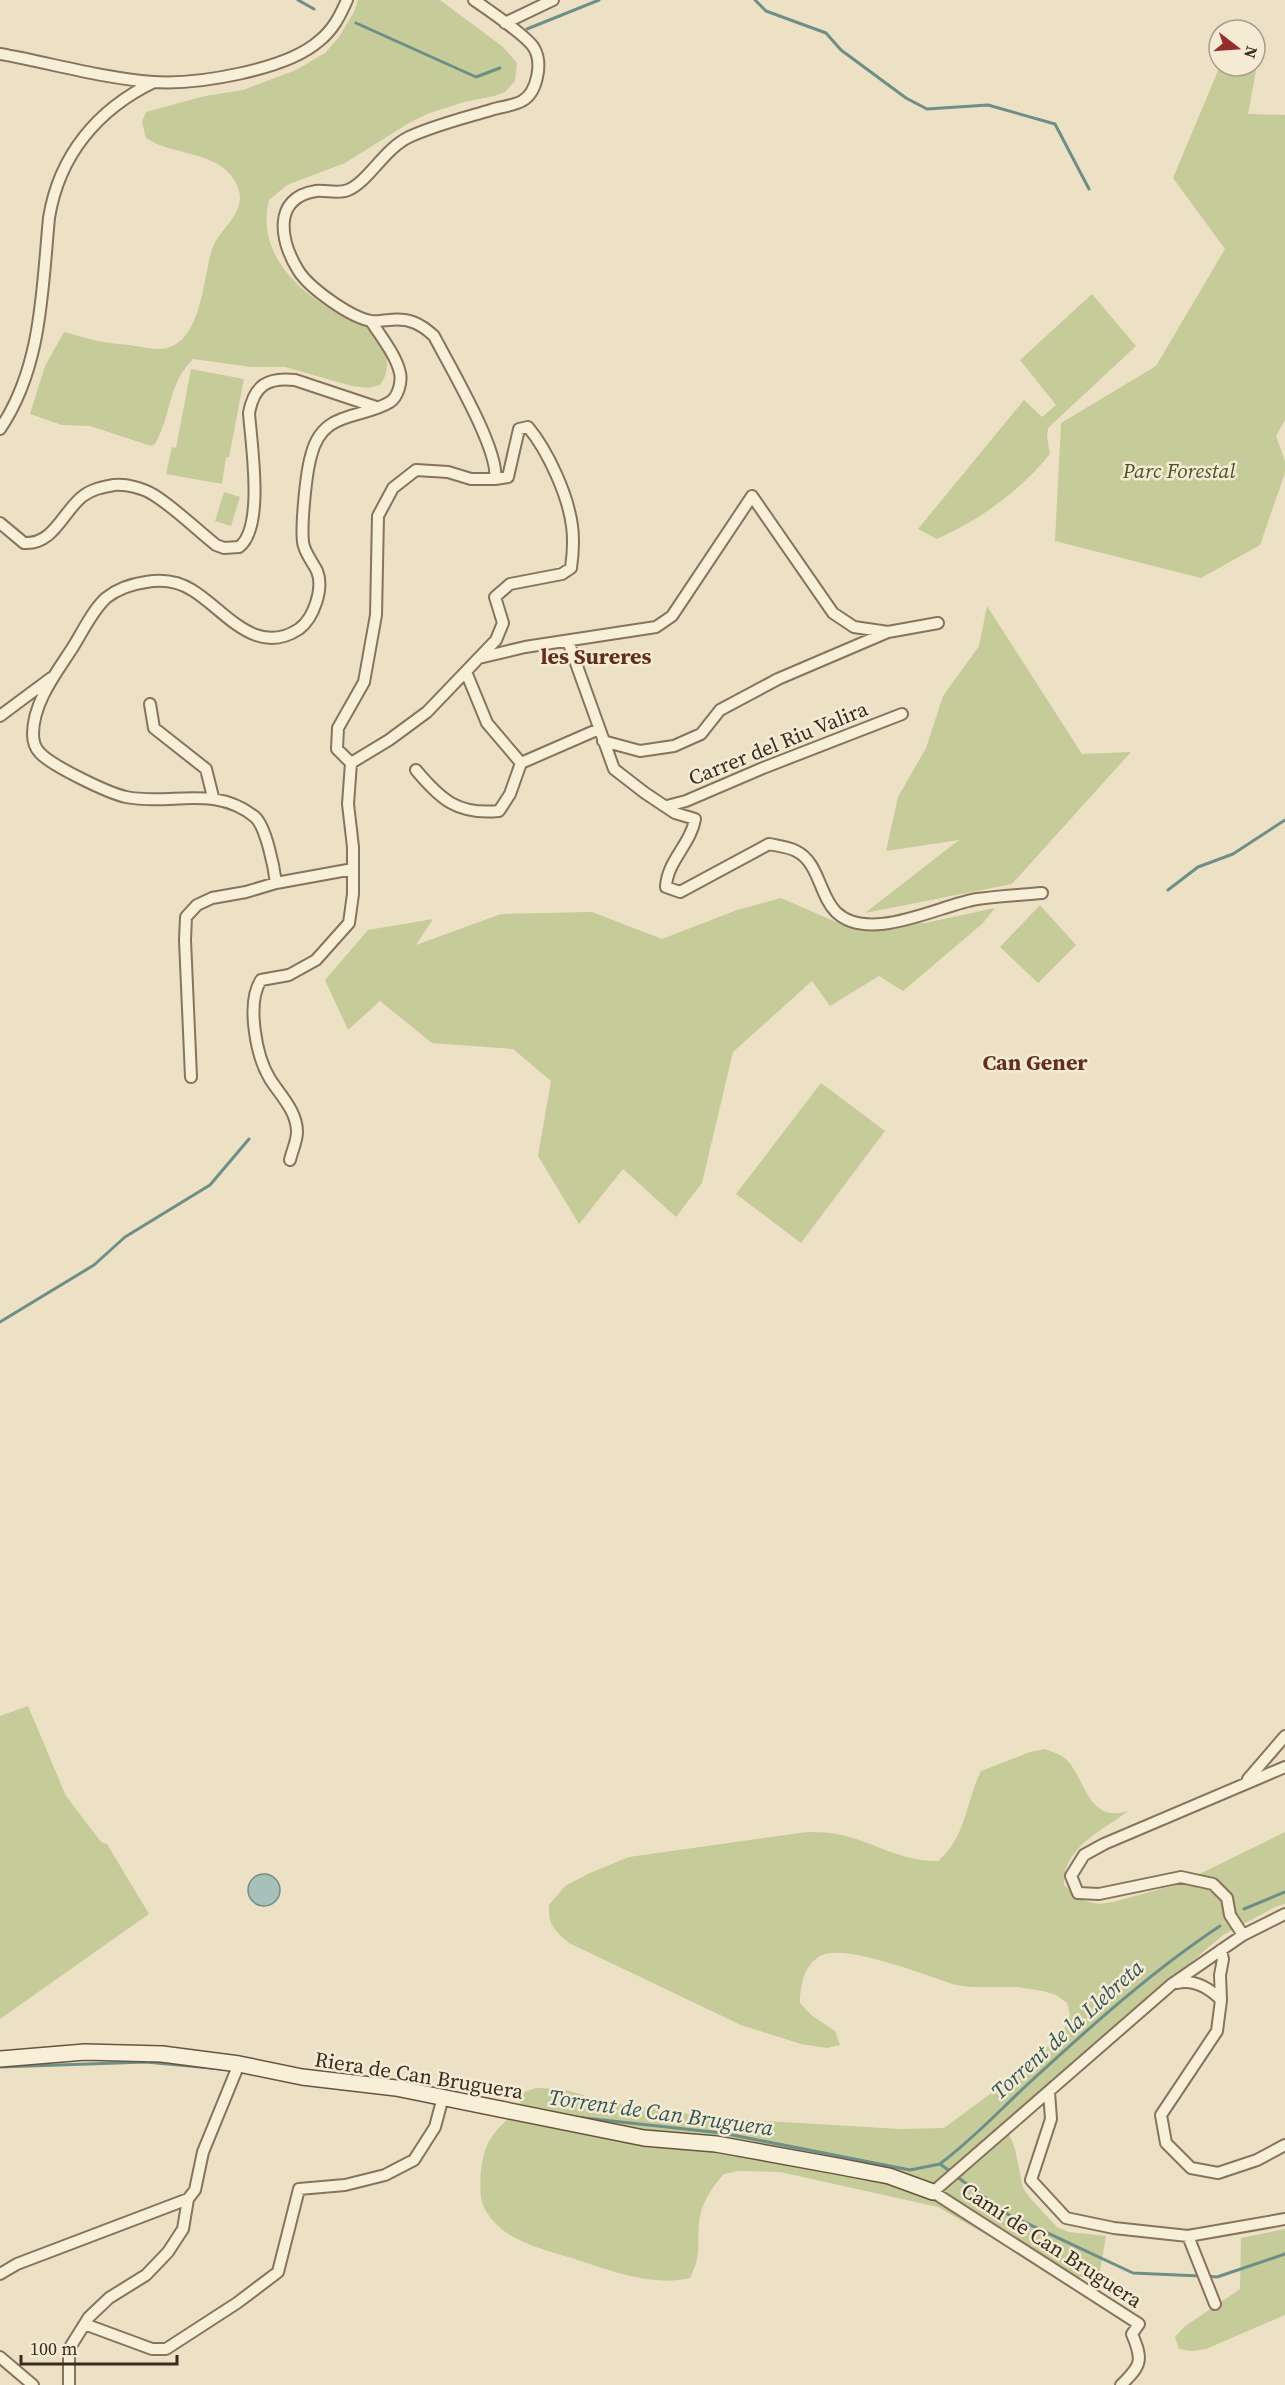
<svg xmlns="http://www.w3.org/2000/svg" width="1285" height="2385" viewBox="0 0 1285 2385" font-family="'Source Serif 4',serif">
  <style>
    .green { fill: #c5cb99 }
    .water { fill: #a7c0b9; stroke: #6d8f87; stroke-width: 1.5 }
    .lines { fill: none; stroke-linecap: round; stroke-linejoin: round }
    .stream { stroke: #6d8f87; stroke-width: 3 }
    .street-casing { stroke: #88735c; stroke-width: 14 }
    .secondary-casing { stroke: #69543f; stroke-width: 18 }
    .street { stroke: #f8efd8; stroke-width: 10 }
    .secondary { stroke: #f8efd8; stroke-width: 15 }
    .labels { text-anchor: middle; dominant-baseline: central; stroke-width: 5; stroke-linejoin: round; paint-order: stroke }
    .park-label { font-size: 21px; font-style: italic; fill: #485426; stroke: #f5ebd4 }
    .street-label { font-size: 21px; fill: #382b1f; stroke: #f5ebd4 }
    .neighbourhood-label { font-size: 22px; font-weight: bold; fill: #632e20; stroke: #f5ebd4 }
    .water-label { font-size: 22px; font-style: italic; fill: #2f5755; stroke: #f5ebd4 }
  </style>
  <rect width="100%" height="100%" fill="#ede1c5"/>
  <path class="green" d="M358,0H440L503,47L517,63L515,81L505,92L494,96L464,102L427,114L409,123L345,163L287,185L269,200C257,245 289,284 326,306C339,314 355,319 368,328C386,340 394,366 380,385L368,388L352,386L285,367H251L193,359C167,385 172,415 155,444L151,446L90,426L62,425L30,414L45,366L64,332C77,335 90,340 104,342C114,344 125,344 135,346C145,347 157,351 167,348C202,339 203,278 212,249C220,226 252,211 235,181C217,150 172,156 146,138L142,122L146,112L205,96L243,90L296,70L325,53L339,37L354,12Z
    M1262,38L1248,114L1285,115V420L1276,436L1285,461V473L1260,545L1201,578L1055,541L1061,423L1156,366L1225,249L1173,178L1220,66H1255V42Z
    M1092,294L1136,346L1048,428L1047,437L1050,454C1019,492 981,519 937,539L918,529L1024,400L1042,417L1056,405L1020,360Z
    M191,369L244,379L229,457H226L222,484L166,474L172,447L176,448Z
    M224,492L240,497L231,526L215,521Z
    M987,606L1082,754L1131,752L1012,884L865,913L959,840L886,851L898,797L926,748L943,696L979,646Z
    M781,898L845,926L925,923L995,908L982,924L903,991L879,976L830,1006L812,981L733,1052L702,1183L676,1217L623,1169L579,1224L538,1156L551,1081L513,1049L432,1043L380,1001L348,1030L325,980L368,930L433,919L416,945L501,914L592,912L662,939L737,910Z
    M1040,905L1076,945L1038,983L1000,947Z
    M821,1083L885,1131L801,1243L736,1194Z
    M28,1706L66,1796L101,1842L107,1844L149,1914L0,2019V1716Z
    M1045,1749C1053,1752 1060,1754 1066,1759C1086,1779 1088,1824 1128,1811C1104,1830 1062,1847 1064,1885L1079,1899L1086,1901L1099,1904L1113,1902L1179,1884L1285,1832V1904L1277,1906L1223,1935L1004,2122L1015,2149L1023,2188L1030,2198L1057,2227L1069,2232L1106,2236L1100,2271C1084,2278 1073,2280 1057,2275L938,2207L780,2172L738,2171L724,2174C712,2187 700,2205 699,2224C697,2248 702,2254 690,2278C651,2287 612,2271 575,2259C552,2252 527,2246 507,2233C496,2226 482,2210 481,2197C479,2177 481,2151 493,2135C507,2116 515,2120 524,2092L536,2088L563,2089L602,2101L715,2118L899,2129L944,2128L1024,2069L1064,2030L1070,2015L1067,2003L1056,1995L1043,1991L1017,1987H971L956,1985C928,1976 847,1944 822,1955C804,1964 800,1985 800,2003L811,2015L835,2031L840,2045L827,2048L801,2044L741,2025L569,1943C554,1930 548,1925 549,1905L565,1886L590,1873L629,1857L807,1832C815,1832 823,1832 830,1833C866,1837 898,1862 938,1861C966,1838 966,1801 981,1771L1030,1752Z
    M1285,2229V2315L1206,2349L1192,2351L1179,2349L1175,2337L1184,2327L1240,2289L1241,2238Z"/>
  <path class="water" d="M248 1890a16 16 0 1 1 32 0a16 16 0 1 1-32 0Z"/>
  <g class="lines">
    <path class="stream" d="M298,0L314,9
      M755,0L766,11L826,33L841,50L906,98L927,109L988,105L1055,124L1089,189
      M356,23L476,77L500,68
      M527,29L599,0
      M1168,890L1198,867L1233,854L1285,820
      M0,1322L94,1265L125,1237L210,1185L249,1139
      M1244,1909L1285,1892
      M0,2067L146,2062L233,2070
      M575,2117L722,2133L910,2170L940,2164L951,2172
      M941,2163C973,2139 1000,2110 1029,2083C1090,2027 1152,1971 1220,1926
      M956,2176L1009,2215L1133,2273L1200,2276
      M1206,2276L1217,2277L1285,2254"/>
    <defs>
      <path id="street" d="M505,23L553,0
        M0,54C51,63 101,78 153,82C197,85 286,70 319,41C333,30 340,16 347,0
        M0,429C42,367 42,290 49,218C59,155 98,109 154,82
        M0,523L24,543C54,545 63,511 83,496C92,489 103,487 114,485C127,484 143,488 154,495C176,509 196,529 216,545L224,548L239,547C265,528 251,443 249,413C254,385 268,377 295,380L376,407
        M568,641L614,769L645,793L675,813L695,819C691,844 667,861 666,887L680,892L769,844C778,846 789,847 796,851C819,862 819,895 836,912C869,944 940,905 977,899C998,896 1020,895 1042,893
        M479,658L525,647L656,627L672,616L752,496L833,613L854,627L888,632L938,623
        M466,672L487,723L521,763
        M150,704L154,728L206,769L213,797
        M0,716L51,678
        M603,741L640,751L674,746L701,734L720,710L778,679L888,632
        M351,763L389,740L427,712L496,640L503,623L495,597L510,584L562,574L571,568C573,554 574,540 572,526C568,495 548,451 528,427L519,429L508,477L495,479
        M416,770C441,800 458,815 499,811L510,794L521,763L599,729
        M667,806L686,801L763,768L902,714
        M276,883C274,867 266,827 255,817C214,784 171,806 126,797C108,793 52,766 40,753C35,748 33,741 33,734C33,702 57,672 73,647C83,631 92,611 106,598C117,589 132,584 146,582C162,579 178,581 192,590C224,609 255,658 299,629C314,618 324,588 317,571C312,561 304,552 303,542C301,525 306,473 311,456C322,409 361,420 390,402C398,397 402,382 400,373C396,355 381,337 371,321
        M191,1077L185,940L186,917L197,905L212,898L246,892L276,883L353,869
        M290,1160C292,1151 297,1141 297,1132C297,1111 280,1095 270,1079C256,1056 246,1003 261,980L289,975L316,960L349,923L353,894V847L348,804L351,763L337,749L338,728L364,682L376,615L378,516L393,488L416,470L448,472L471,479H495C500,451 449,365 434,336C420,323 409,318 389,320C384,320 376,322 371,321C350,317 309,288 298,270C281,242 271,198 316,191C326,190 338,194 348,190C368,182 384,149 409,137C435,125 464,118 491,110C500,107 513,106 522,101C537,93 543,63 534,48C527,36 487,9 474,0
        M1248,1779L1285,1736
        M1243,1935L1230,1915L1227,1898L1213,1884L1181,1877L1099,1894L1078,1893L1071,1876L1084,1855L1104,1844L1285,1767
        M1221,1950L1223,1959L1220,1975L1221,2000L1217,2031L1161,2115L1166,2143L1191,2168L1218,2173L1257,2160L1285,2145
        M1177,1983C1195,1979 1209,1988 1221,2000
        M1049,2092L1051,2119L1031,2180L1066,2218L1114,2228L1188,2236L1285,2219
        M1188,2236L1215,2304
        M0,2274L17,2264L188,2199
        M87,2325L152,2349H166L237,2303L278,2272L299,2189L345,2185L385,2175L414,2160L435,2127L443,2097
        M0,2357L33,2385
        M69,2385V2349L89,2317L109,2298L146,2275L168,2252L183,2229L188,2199L195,2190L203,2152L239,2064
        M1121,2385C1142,2365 1143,2360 1132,2334L1139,2324L933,2192L1172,1984L1243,1935L1285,1914"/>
      <path id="secondary" d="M0,2059L85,2052L162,2054L239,2064L302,2077L396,2088L644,2138L716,2144L837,2166L889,2176L933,2192"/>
    </defs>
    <use href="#street" class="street-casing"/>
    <use href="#secondary" class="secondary-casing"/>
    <use href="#street" class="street"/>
    <use href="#secondary" class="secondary"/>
  </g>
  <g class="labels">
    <g class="park-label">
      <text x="1179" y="470">Parc Forestal</text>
    </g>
    <g class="street-label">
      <text transform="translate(778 743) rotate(-22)">Carrer del Riu Valira</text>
      <text transform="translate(419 2075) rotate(9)">Riera de Can Bruguera</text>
      <text transform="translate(1052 2245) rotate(33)">Camí de Can Bruguera</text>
    </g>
    <g class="neighbourhood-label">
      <text x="596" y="656">les Sureres</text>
      <text x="1035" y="1062">Can Gener</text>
    </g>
    <g class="water-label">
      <text transform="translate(1067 2029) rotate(-42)">Torrent de la Llebreta</text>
      <text transform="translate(661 2112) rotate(8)">Torrent de Can Bruguera</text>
    </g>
  </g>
  <g transform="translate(1237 48) rotate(107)"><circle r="28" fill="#f5ebd4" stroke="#a99e8c" stroke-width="1.5"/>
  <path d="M0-4.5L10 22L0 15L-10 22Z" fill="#952d2e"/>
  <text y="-9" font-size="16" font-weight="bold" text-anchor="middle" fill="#382b1f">N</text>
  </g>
  <path d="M21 2355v9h156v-9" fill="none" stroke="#382b1f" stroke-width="3"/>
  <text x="30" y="2355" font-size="18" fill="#382b1f" stroke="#f5ebd4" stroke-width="4.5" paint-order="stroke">100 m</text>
</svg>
